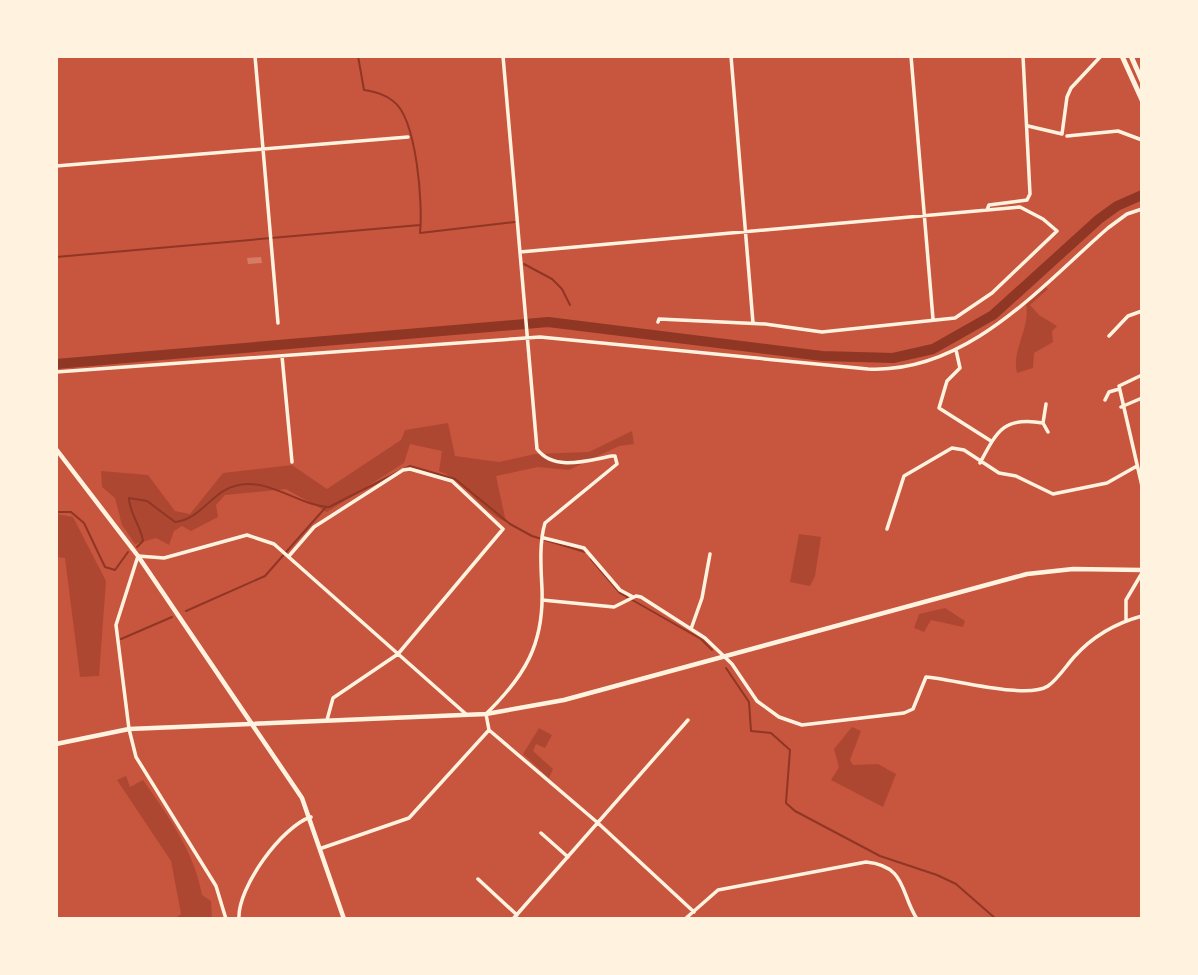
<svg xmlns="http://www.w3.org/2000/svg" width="1198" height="975" viewBox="0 0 1198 975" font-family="'Varela Round',sans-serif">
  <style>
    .green { fill: #ae4732 }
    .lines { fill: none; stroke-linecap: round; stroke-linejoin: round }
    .stream { stroke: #8f3625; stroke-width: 2 }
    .river { stroke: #8f3625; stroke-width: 10 }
    .building { fill: #d67c66 }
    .minor { stroke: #fff3e0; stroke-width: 3.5 }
    .tertiary { stroke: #fff3e0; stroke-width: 4.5 }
    .trunk { stroke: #fff3e0; stroke-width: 5 }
  </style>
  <rect width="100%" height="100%" fill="#c8553d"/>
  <path class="green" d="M1045,286L1048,289L1030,305L1039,315L1057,326L1052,331L1053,342L1034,353L1033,368L1017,373C1011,350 1031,328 1026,304Z
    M448,423L455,456L499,462L535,454L589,452L632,431L634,444L619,446L569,470L538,467L496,476L506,522C476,509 469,482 439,471L442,451L410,444L404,463L327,512L286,489L225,495L216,505L218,517L191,531L182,526L174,531L169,545L156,538L135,544L122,525L115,498L102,487L101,471L148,475L175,511L190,514L223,473L292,465L327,489L401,440L405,430Z
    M56,514L73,517L106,581L99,676L80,677L65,558L56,557Z
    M799,534L821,537L815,576L810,586L790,582Z
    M945,608L965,621L963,627L931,620L924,632L914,628L919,614Z
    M852,727L861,731L850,760L853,765L878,764L896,774L883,807L831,780L839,767L834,749Z
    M539,728L552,735L545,748L536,744L533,751L553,769L549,778L523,754Z
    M126,776L130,787L143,780C167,814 195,853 202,895L211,901L212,919H174L181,914L171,861L117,780Z"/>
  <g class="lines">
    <path class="stream" d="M358,56L364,90C376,92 384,94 393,101C417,118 423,205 420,233L515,222
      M56,257L420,225
      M524,264L552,279L562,289L570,305
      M56,512H71L84,523L105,567L115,570L128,552
      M137,547L143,541C141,526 129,513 129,498L147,501L175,522C201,520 213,489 239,485C271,479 298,505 329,507L410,466L455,479L510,524L532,536L585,552
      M591,559L620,593L701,639L712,650
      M186,611L265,576L325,508
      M121,639L172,617
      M726,668L749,702L751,731L771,733L790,750L786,803L795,811L880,856L937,875L956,884L996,919"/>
    <path class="river" d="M56,364L548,322L822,356L893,358L933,349L993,315L1099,219L1117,206L1142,195"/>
  </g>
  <path class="building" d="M261,257L262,263L248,264L247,258Z"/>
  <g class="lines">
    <path class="minor" d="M255,56L278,323
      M731,56L753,323
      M911,56L933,319
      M1028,126L1062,134L1067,97L1071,88L1101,56
      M1067,136L1118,131L1142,140
      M56,166L408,137
      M987,210L989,205L1027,200L1030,194L1023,56
      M520,252L1020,207L1043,219L1057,231L992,293L955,318L822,332L765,324L659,319L658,322
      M1109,336L1128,316L1142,311
      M956,350L960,368L947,381L939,408L991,441
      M282,356L292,462
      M56,372L540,337L868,369C967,374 1040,287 1108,228L1127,214L1142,209
      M1142,375L1119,386L1142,486
      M1105,400L1109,392L1119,389
      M1046,404L1043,423L1048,432
      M1121,407L1142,398
      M980,463C997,431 1004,416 1043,423
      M887,529L904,476L952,448L964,450L999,473L1016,476L1053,494L1107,483L1137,466
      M544,538L584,548L620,590L633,597
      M289,556L314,527L403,470L410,469L452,481L503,529L398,654L333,698L327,720
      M542,600L614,607L636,596L641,597L705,638L732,664L757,701L779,717L802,725L904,713L913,709L926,677C953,679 1027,700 1048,686C1058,679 1066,666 1074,657C1092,637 1116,623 1142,616
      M1126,620V600L1142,573
      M691,629L702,598L710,554
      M489,730L598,823L694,912
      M541,833L568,857
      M322,848L409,818L489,730L486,714C525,676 544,644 542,589C541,568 539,543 545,523L617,464L615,456H612C589,460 554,472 537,449L503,56
      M478,879L517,915
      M226,919L216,886L136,757L129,729L116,625L138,556L164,558L247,535L274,544L467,715
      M239,919C237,888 282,826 311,817
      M513,919L688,720
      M685,919L718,890L866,862C907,866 900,893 917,919"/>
    <path class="tertiary" d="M56,449L138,556L302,798L344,919
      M56,744L129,729L486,714L564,700L1027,574L1073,569L1142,570"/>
    <path class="trunk" d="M1122,56L1142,100
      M1131,56L1142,81"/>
  </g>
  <rect width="1198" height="975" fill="none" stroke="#fff3e0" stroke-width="116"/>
</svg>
